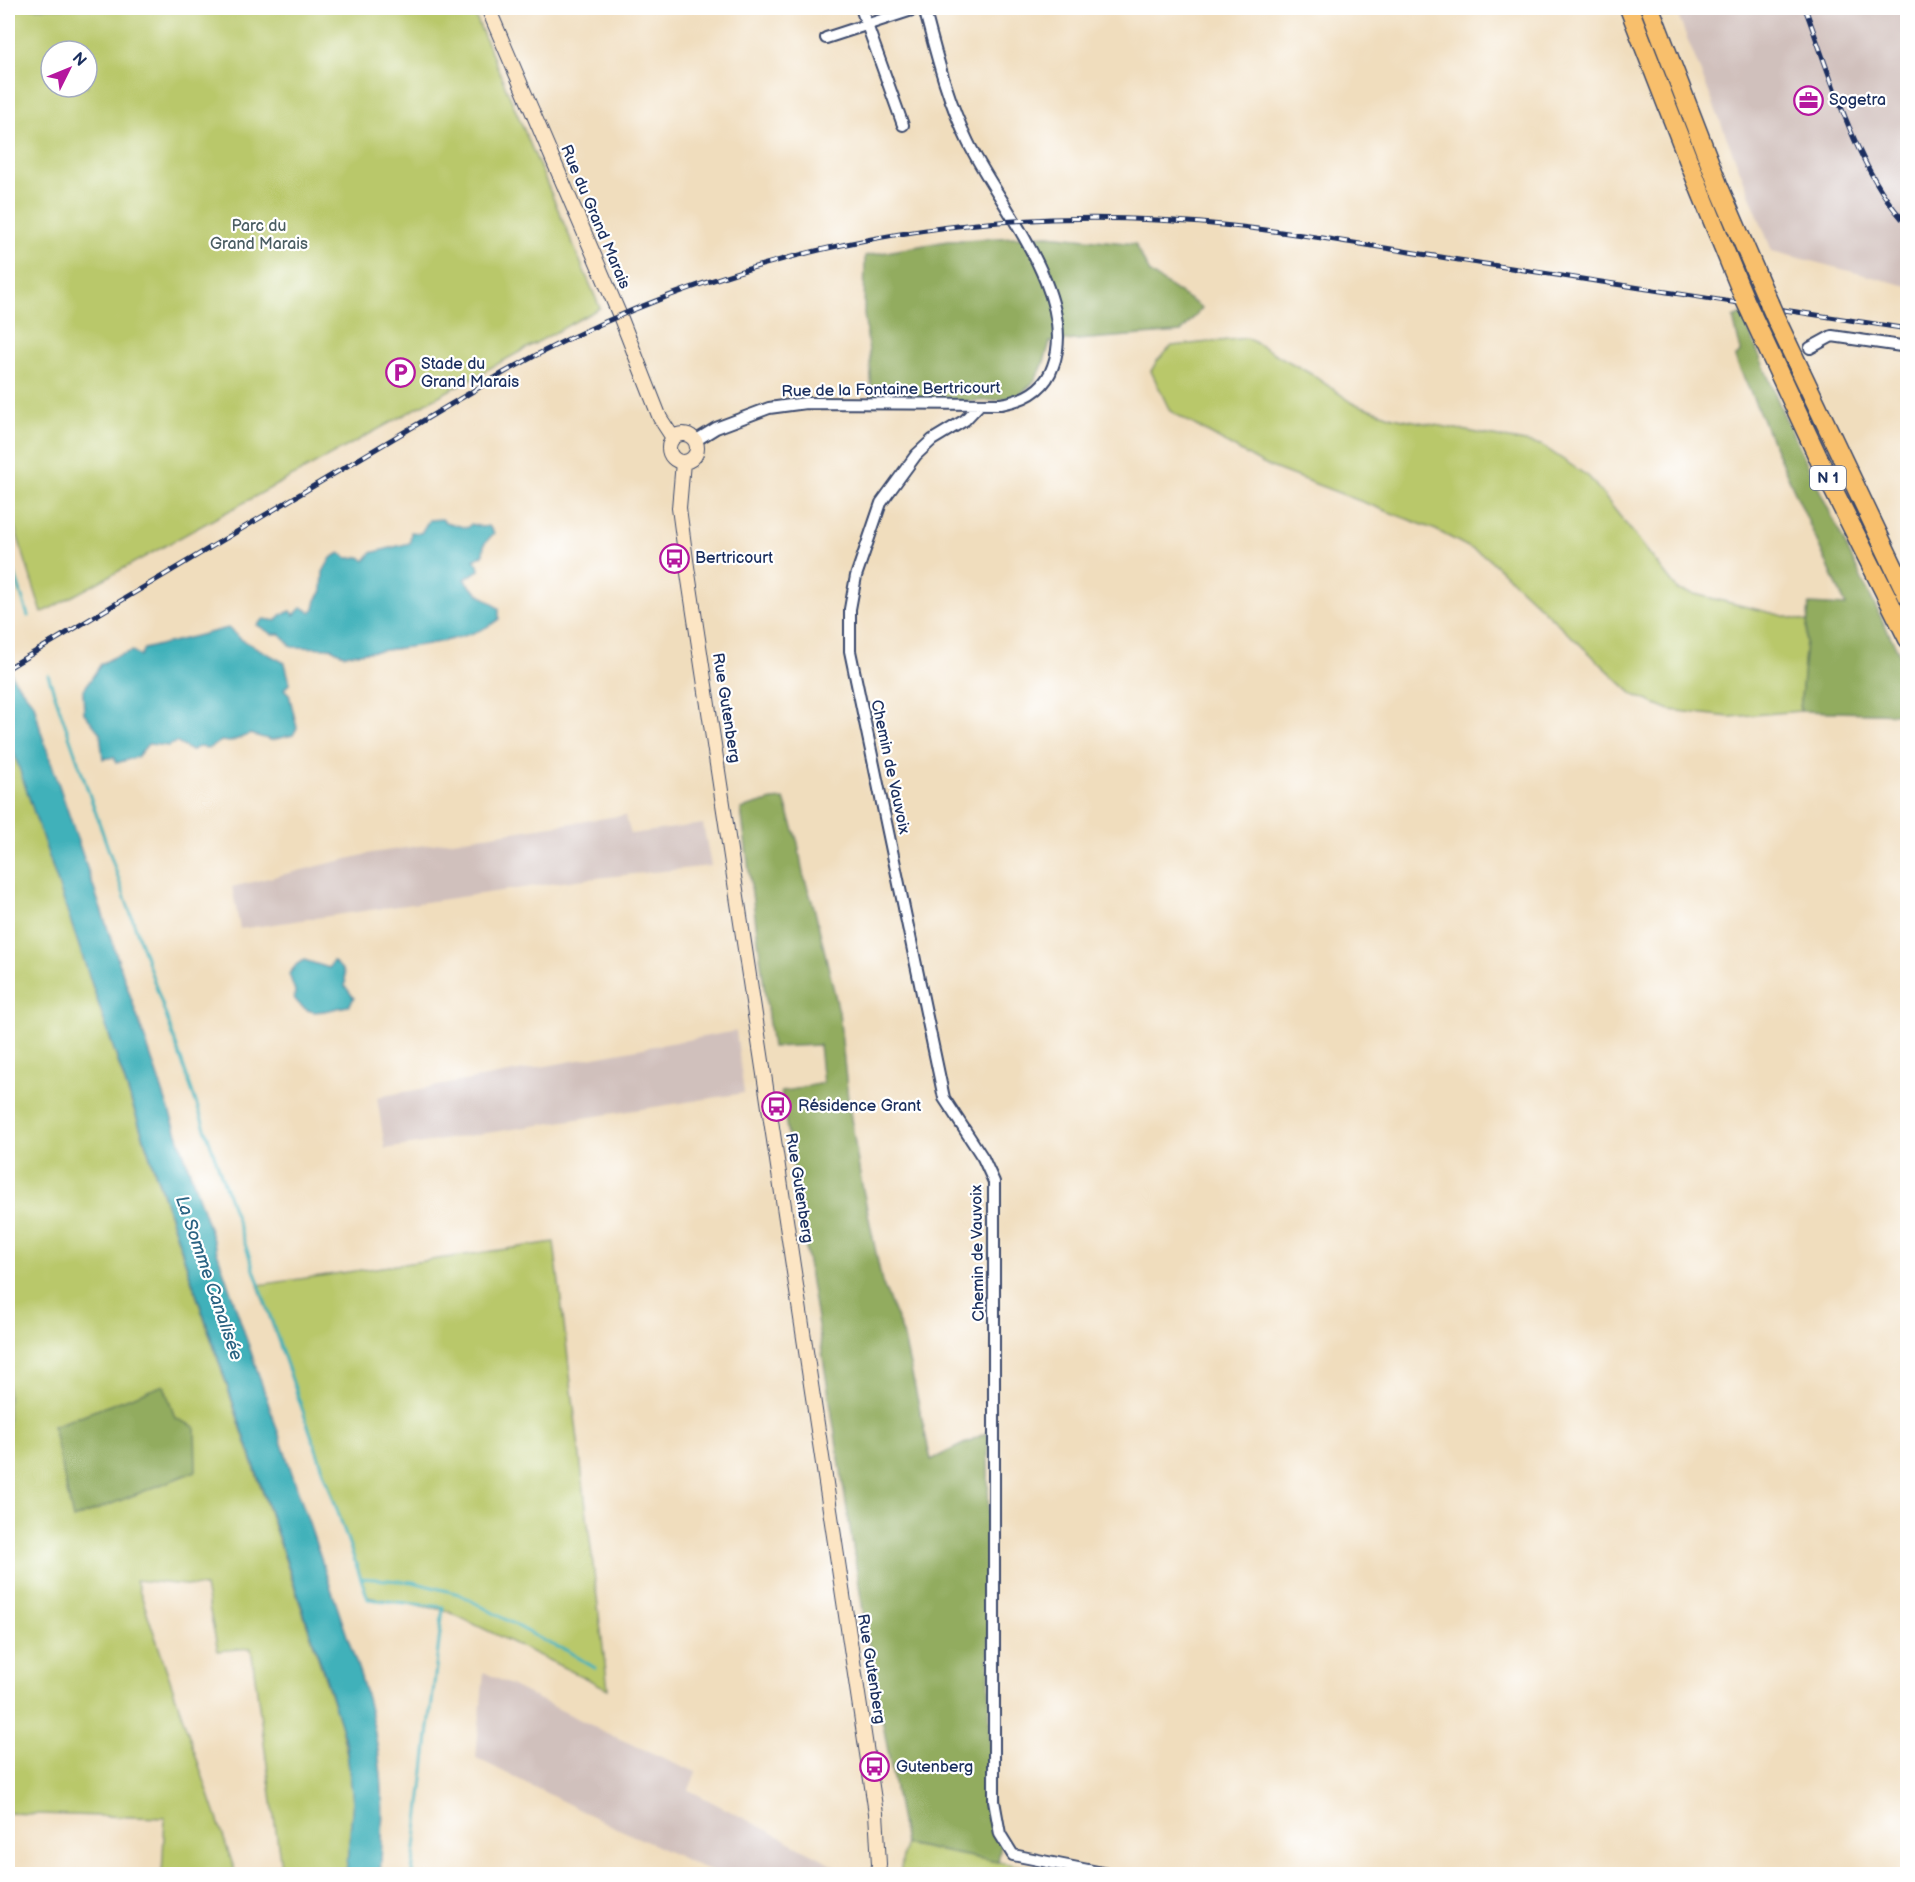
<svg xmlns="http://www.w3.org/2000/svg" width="1915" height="1882" viewBox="0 0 1915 1882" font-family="'Balsamiq Sans',sans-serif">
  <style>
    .industrial { fill: #d0c0bc }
    .green { fill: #b9c86b; stroke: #6a7c64; stroke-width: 1.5; fill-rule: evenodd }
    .forest { fill: #92ac5f; stroke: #566e5e; stroke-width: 1.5 }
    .water { fill: #41b1ba; stroke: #2e708c; stroke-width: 1.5 }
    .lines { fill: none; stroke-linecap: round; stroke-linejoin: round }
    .stream { stroke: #41b1ba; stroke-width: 3 }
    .street-casing { stroke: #3b496c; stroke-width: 14 }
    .secondary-casing { stroke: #3b496c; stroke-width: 16 }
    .highway-casing { stroke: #3b496c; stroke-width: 21 }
    .street { stroke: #fff; stroke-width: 10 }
    .secondary { stroke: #fce5c4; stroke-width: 14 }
    .highway { stroke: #f8bf6c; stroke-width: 18 }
    .rail-casing { stroke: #1b2f5e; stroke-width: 5 }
    .rail { stroke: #fff; stroke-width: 3; stroke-dasharray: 9; stroke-linecap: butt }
    .highway-bridge-casing { stroke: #3b496c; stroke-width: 21; stroke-linecap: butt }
    .highway-bridge { stroke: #f8bf6c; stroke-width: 18 }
    .labels { text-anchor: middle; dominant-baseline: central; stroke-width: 4.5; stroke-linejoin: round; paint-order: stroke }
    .shield { fill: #fff; stroke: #5f6d8e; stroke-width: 1.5 }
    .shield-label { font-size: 15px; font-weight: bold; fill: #1b2f5e }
    .poi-label { font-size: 16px; fill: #1b2f5e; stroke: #fff; text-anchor: start }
    .street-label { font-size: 16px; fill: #1b2f5e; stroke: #fff }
    .park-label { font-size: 16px; fill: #4a5d62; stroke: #fff }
    .water-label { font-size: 18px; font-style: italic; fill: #2a6383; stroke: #fff }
  </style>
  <rect width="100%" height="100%" fill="#fff"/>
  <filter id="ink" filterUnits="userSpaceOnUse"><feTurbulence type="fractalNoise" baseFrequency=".0167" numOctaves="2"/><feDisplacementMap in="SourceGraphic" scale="12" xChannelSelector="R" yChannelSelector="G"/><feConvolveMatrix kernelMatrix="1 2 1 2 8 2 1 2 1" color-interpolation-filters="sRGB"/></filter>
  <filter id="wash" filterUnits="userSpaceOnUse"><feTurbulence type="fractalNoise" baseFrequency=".008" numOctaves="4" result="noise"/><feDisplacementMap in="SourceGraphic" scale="24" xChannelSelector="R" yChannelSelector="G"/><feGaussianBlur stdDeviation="1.35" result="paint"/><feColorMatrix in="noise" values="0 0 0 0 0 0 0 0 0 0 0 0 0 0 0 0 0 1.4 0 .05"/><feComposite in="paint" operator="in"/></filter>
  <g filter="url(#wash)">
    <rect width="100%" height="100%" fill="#f0ddbd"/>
    <path class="industrial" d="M1675,8H1907V286L1772,251Z
      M625,815L631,834L703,824L711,866L577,880L240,929L232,887L372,853Z
      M736,1031L744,1093L385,1149L377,1097Z
      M484,1672L613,1736L696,1772L689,1790L852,1874H717L608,1824L476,1758Z"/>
    <path class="green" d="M8,8H472L600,308L42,613L8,506ZM51,51H87V87H51Z
      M1247,338L1311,374L1353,403L1393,417L1541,445L1589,477L1678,590L1808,622L1800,711L1730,717L1670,710L1634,695L1487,557L1436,530L1263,464L1170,411L1151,371L1157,361L1172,346Z
      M8,735L340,1723L348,1760L353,1801L346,1874H282L251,1648L218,1651L205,1587L136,1580L236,1874H162L165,1818L8,1813Z
      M554,1242L608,1689L445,1610L368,1597L258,1285Z
      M905,1844L1061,1874H900Z"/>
    <path class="forest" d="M1048,235L1135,244L1150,273L1202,308L1181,332L1050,342C1044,363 1040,382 1018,395C1001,406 898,398 872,398L870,359L864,314L865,256L947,241Z
      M1742,314L1783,413L1864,584L1907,669V714L1800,711L1809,604L1846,606L1735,358L1741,351L1733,318Z
      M784,799L798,843L803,874L814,907L839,1012L848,1099L860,1175L882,1282L903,1334L931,1460L988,1432L990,1796L1001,1843L998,1862L905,1844L868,1642L781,1092L823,1083L819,1045L772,1047L741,809L772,800Z
      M164,1385L175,1418L195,1427L196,1471L73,1519L53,1426Z"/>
    <path class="water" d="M442,519L445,522L467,528L471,524L482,527L489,526L494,533L484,544L483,555L474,560L478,564L479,570L464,579C473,593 487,598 499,609V619C469,645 385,649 344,655L331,648L292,647L280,634H272L257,625L264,619L277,621L280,615L291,611L294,615L302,607L310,612L314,609L316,600L322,591L323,572L331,558L340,553L347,558L360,557L365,561L371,553L410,543L411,532L421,533L429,520Z
      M228,628L242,640L285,663L290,683L284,689L289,694L297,728L293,735L271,740L250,734L230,742L221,741L210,748L198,747L191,751L176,742L169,746L148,744L137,757L116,763L114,757L103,759L100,733L84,713L83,691L101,664L114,657L133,651L140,656L144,649Z
      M8,663L13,678L34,704L41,732L361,1677C383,1749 386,1800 380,1874H346L353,1801L348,1760L346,1743L326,1678L8,735Z
      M304,960L329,968L333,961C343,969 347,973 345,986L354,998L349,1006C324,1009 311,1021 294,998L295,991L289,974L297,964Z"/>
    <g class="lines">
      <path class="stream" d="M8,552L28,616
        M48,675L368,1599L443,1607L412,1874
        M8,1562L11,1566
        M361,1578L413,1582L459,1594L550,1644L566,1650L595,1668"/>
    </g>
  </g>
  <g filter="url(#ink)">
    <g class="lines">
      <defs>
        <path id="street" d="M861,8L903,125
          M826,38L918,8
          M1810,348L1832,336L1908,347
          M980,404L965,420L932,440L916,455L881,503L856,576L850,609V651L944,1098L983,1158L994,1182V1801L1000,1834L1013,1855L1108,1874
          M695,441L716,428L769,408L806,403L1001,404C1025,400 1045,390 1053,366C1079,296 997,202 968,142C947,99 936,53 924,8"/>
        <path id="secondary" d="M488,8L620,316L660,418L673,438
          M669 448a14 14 0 1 1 28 0a14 14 0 1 1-28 0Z
          M683,462L679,508L686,560L876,1813L879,1864L878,1874"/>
        <path id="highway" d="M1629,8L1700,190L1745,300
          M1650,8L1719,187L1769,303
          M1752,315L1830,483L1908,639
          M1776,319L1908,597"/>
      </defs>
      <use href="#street" class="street-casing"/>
      <use href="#secondary" class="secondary-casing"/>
      <use href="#highway" class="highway-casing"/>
      <use href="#street" class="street"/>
      <use href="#secondary" class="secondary"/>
      <use href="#highway" class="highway"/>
      <defs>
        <path id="rail" d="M1805,8C1830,74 1858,175 1908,225
          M8,668L505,372C704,261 929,208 1157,220C1262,225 1368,246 1472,262C1617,284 1762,307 1908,329"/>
      </defs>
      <use href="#rail" class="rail-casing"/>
      <use href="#rail" class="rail"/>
      <defs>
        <path id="highway-bridge" d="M1745,300L1752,315
          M1769,303L1776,319"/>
      </defs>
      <use href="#highway-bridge" class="highway-bridge-casing"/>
      <use href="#highway-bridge" class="highway-bridge"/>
    </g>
  </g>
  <defs>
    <symbol id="office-ring" viewBox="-11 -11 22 22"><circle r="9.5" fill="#fff" stroke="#b5179e" stroke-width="1.5"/><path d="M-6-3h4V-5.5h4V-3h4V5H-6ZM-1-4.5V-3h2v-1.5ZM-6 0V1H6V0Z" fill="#b5179e"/></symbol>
    <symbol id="parking-ring" viewBox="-11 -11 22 22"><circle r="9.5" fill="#fff" stroke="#b5179e" stroke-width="1.5"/><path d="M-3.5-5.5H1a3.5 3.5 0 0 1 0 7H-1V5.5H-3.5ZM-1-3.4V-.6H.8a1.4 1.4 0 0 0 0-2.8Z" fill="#b5179e"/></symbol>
    <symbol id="bus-ring" viewBox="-11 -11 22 22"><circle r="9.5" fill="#fff" stroke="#b5179e" stroke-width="1.5"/><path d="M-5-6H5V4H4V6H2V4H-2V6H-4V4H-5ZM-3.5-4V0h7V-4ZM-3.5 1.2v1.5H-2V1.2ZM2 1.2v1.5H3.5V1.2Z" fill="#b5179e"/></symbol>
  </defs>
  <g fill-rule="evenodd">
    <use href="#office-ring" x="1792" y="84" width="33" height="33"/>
    <use href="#parking-ring" x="384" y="356" width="33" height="33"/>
    <use href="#bus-ring" x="658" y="542" width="33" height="33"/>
    <use href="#bus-ring" x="760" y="1090" width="33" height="33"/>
    <use href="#bus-ring" x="858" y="1750" width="33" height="33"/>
  </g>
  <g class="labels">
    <rect class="shield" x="1810" y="466" width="36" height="24" rx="4.5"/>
    <g class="shield-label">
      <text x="1828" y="478">N 1</text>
    </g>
    <g class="poi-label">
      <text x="1829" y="100">Sogetra</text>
      <text x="421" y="364">Stade du<tspan x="421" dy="18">Grand Marais</tspan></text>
      <text x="695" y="558">Bertricourt</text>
      <text x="798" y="1106">Résidence Grant</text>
      <text x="896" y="1767">Gutenberg</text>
    </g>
    <g class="street-label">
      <text transform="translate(595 217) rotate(67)">Rue du Grand Marais</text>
      <text transform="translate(891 390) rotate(-1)">Rue de la Fontaine Bertricourt</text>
      <text transform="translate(726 708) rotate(81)">Rue Gutenberg</text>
      <text transform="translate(890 767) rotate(78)">Chemin de Vauvoix</text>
      <text transform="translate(799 1188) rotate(81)">Rue Gutenberg</text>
      <text transform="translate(978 1253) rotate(-91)">Chemin de Vauvoix</text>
      <text transform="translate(871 1669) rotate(81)">Rue Gutenberg</text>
    </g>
    <g class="park-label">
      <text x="259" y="226">Parc du<tspan x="259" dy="18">Grand Marais</tspan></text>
    </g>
    <g class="water-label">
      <text transform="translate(209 1278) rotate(71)">La Somme Canalisée</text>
    </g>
  </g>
  <rect width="1915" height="1882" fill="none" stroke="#fff" stroke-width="30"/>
  <g transform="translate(69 69) rotate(47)"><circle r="28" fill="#ffffff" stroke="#a4acbf" stroke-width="1.5"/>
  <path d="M0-4.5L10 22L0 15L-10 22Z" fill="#b5179e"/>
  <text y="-9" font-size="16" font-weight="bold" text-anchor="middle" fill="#1b2f5e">N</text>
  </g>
</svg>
